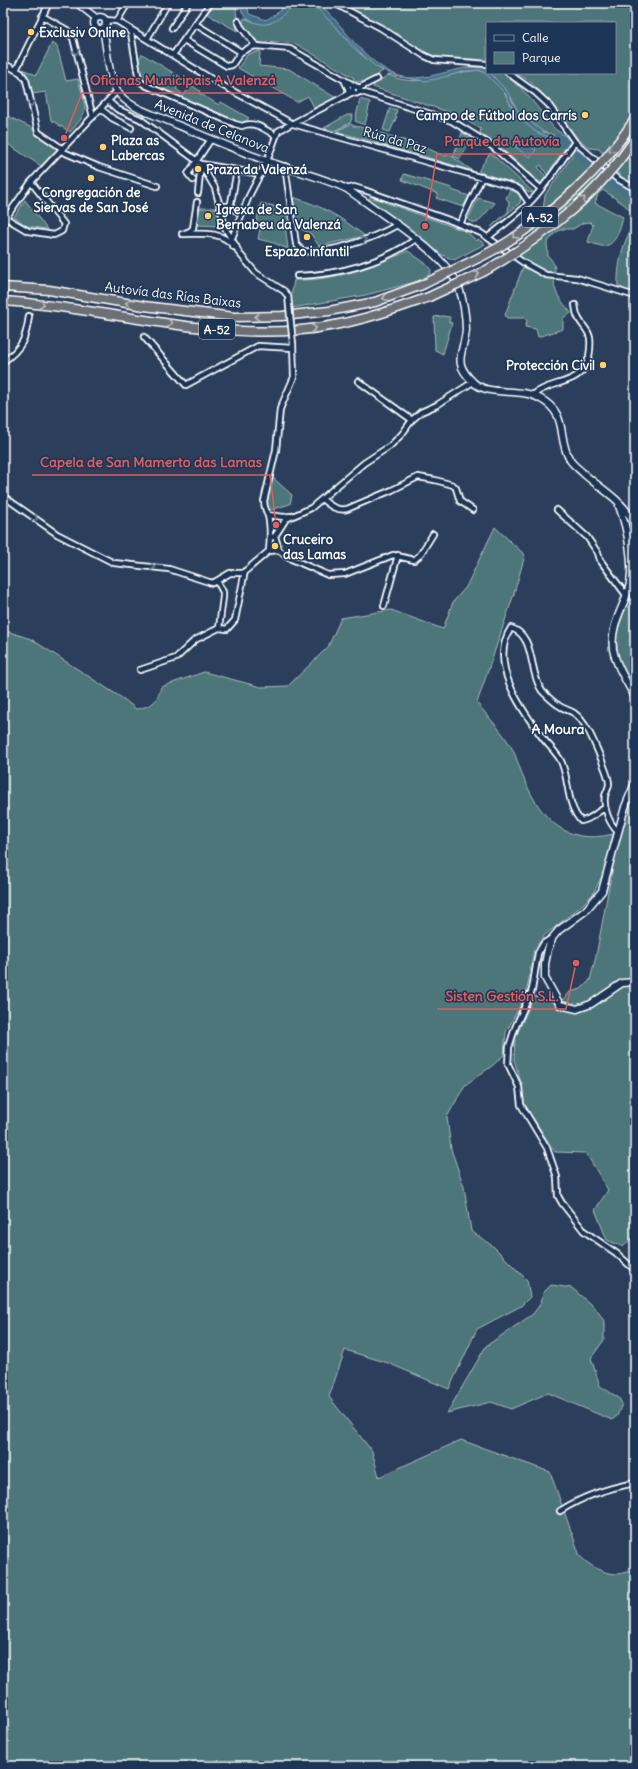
<svg xmlns="http://www.w3.org/2000/svg" width="638" height="1769" viewBox="0 0 638 1769" font-family="Delius,sans-serif">
  <style>
    .green { fill: #4d767a; stroke: #a6babc }
    .water { fill: #45708b; stroke: #8fa9b9 }
    .lines { fill: none; stroke-linecap: round; stroke-linejoin: round }
    .river { stroke: #45708b; stroke-width: 9 }
    .street-casing { stroke: #fff; stroke-width: 8 }
    .secondary-casing { stroke: #fff; stroke-width: 9 }
    .highway-casing { stroke: #fff; stroke-width: 11 }
    .street { stroke: #1d3557; stroke-width: 4.5 }
    .secondary { stroke: #1d3557; stroke-width: 6 }
    .highway { stroke: #6b6f75; stroke-width: 8 }
    .street-bridge-casing { stroke: #fff; stroke-width: 8; stroke-linecap: butt }
    .highway-bridge-casing { stroke: #fff; stroke-width: 11; stroke-linecap: butt }
    .street-bridge { stroke: #1d3557; stroke-width: 4.5 }
    .highway-bridge { stroke: #6b6f75; stroke-width: 8 }
    .oneway { stroke: #6c7c92 }
    .oneway2 { stroke: #bcbec1 }
    .poi-dot { fill: #ffd166; stroke: #1d3557; stroke-width: 1.5 }
    .labels { text-anchor: middle; dominant-baseline: central; stroke-width: 3; stroke-linejoin: round; paint-order: stroke }
    .shield { fill: #1d3557; stroke: #bbc2cd; stroke-width: 1 }
    .shield-label { font-size: 12px; font-weight: bold; fill: #fff }
    .poi-label { font-size: 13px; font-weight: bold; fill: #fff; stroke: #1d3557; text-anchor: start }
    .street-label { font-size: 13px; fill: #fff; stroke: #1d3557 }
    .neighbourhood-label { font-size: 14px; font-weight: bold; fill: #fff; stroke: #1d3557 }
    .leader { fill: none; stroke: #e05e5e; stroke-width: 1.5 }
    .callout-dot { fill: #e05e5e; stroke: #1d3557; stroke-width: 1.5 }
    .callout-label { font-size: 14px; text-anchor: middle; font-weight: bold; fill: #e05e5e; stroke: #1d3557; stroke-width: 3; stroke-linejoin: round; paint-order: stroke }
  </style>
  <rect width="100%" height="100%" fill="#2b3f5c"/>
  <filter id="ink" filterUnits="userSpaceOnUse"><feTurbulence type="fractalNoise" baseFrequency=".025" numOctaves="2"/><feDisplacementMap in="SourceGraphic" scale="8" xChannelSelector="R" yChannelSelector="G"/><feConvolveMatrix kernelMatrix="1 2 1 2 8 2 1 2 1" color-interpolation-filters="sRGB"/></filter>
  <g filter="url(#ink)">
    <path class="green" d="M215,3L236,4L237,31L207,14Z
      M300,3C324,2 336,29 351,45C361,55 372,63 383,71L366,81L355,82L353,80L354,78L296,44L267,41L266,45C255,42 249,33 242,25L244,18L254,22L271,23L288,8Z
      M340,3H635V182L632,183L623,179L599,149L590,148L578,139L549,100L529,81L516,73H615V23H487V61L475,59L443,58L423,53L384,27Z
      M52,43L57,46L66,81L78,79C85,107 92,109 70,132L51,120L46,92L32,94C30,85 30,76 23,69L36,75Z
      M260,51L259,66L289,69L336,98L315,109L308,96L297,102L238,68L248,54Z
      M142,54L182,78L176,89L184,95L191,85L200,91L199,93L219,105L221,102L249,118L242,125L235,124L139,81L136,64Z
      M479,70L487,74L503,90L516,115L536,132L557,140L567,145L547,175L541,165L538,167L546,177L542,182H539L499,146L480,133L481,129L454,114L373,87L374,84L389,75C413,87 439,77 463,72C468,71 473,71 479,70Z
      M490,73H505L513,80L517,86L518,85C532,99 542,114 554,128C559,133 565,134 569,140L568,143L560,137L543,132L518,112L511,97Z
      M360,99L370,102L365,125L355,121Z
      M390,108L397,110L395,116H397L390,132L383,130Z
      M3,114L30,127L58,150L41,166L3,141Z
      M347,115H353L350,123L334,131L324,128Z
      M351,124L354,126L360,127L417,144L418,155L336,131Z
      M462,133L472,140L460,159L453,156Z
      M418,144L444,156L450,155L473,171L419,155Z
      M577,149L591,158L613,179L628,187L634,193L635,217L625,205L603,190L598,194L595,203L623,217C621,228 615,248 601,246C597,245 592,243 588,242L593,225L590,222L583,223L573,229H562L555,233L547,243L548,256C560,268 552,275 555,288C557,297 566,306 571,313L563,318V329L538,337L536,329L525,327L527,321L525,318H507L505,315L523,267L518,255L534,232L543,210L545,195Z
      M490,153L496,158L533,192L529,193L519,185L479,172V170Z
      M404,174L452,188V190L469,196L463,207L436,198L438,194L402,180Z
      M510,190C517,192 522,195 520,203L491,227L508,212L509,202L506,198Z
      M373,196L375,197L373,198L467,232L477,241L478,239L485,244L454,260L438,253L369,202V198Z
      M293,197C324,207 339,216 365,236L319,246L311,234L297,227Z
      M478,198L495,203L477,223L469,221L468,219Z
      M25,200L47,229H46L27,226L14,217Z
      M261,203L287,209L289,225H285L288,249L274,243L258,239L261,224L256,223Z
      M197,208H219L222,224H218L217,226L197,225Z
      M635,223V294L618,286C617,266 623,240 635,223Z
      M408,251L425,263L431,270L430,274L419,281L366,295L292,308L291,298L294,280C334,281 372,267 408,251Z
      M442,316L450,317L449,322L452,323L443,354L435,350L434,317Z
      M272,477L292,495L290,504L267,511C264,500 269,487 272,477Z
      M495,527L525,555L513,597L477,703C489,718 504,733 513,750C517,759 520,769 524,779C541,819 566,846 613,834L605,870L593,894L580,907L545,935L534,949L526,995L506,1032L504,1055L492,1066L465,1085L447,1117L451,1149L464,1187L471,1231L494,1247L527,1280L530,1297L521,1306L477,1329L449,1389L388,1363L345,1350L329,1397L372,1451L379,1477L461,1440L550,1472L580,1556C588,1565 604,1574 617,1574C622,1574 628,1571 633,1570L635,1565V1766H3V630L31,639L125,700L136,709C152,706 157,703 161,687L204,672L261,687L288,686L328,647L341,618L391,610L443,629L453,602L466,587Z
      M635,575V692L618,657L616,636Z
      M635,788V1235L623,1247L607,1240L595,1210L608,1190L586,1153L555,1152L524,1104L521,1082L514,1060L515,1039L534,996L553,1002L564,999L570,992L581,989L590,980L596,956L620,828Z
      M551,1285L572,1288L597,1310L604,1321V1340L591,1358L600,1386L619,1398L622,1404L617,1416L612,1420L548,1393L511,1409L491,1402L447,1413L486,1346L533,1314L541,1303L543,1293Z"/>
    <path class="water" d="M242,3H247L249,14L266,20L276,14L287,3H317C328,10 335,20 343,29C357,47 377,68 399,76C428,85 467,59 487,70V73H490L507,91L518,112L543,132L560,137L568,143L567,145L557,140L536,132L516,115L505,93L484,72L479,70L466,71L436,79L424,81L395,76L375,66L365,57L316,7C286,0 289,16 270,23C261,27 245,20 242,12C241,10 242,6 242,3Z
      M521,139L536,150L530,157L515,147Z"/>
    <g class="lines">
      <path class="river" d="M558,138L567,144L612,182L635,195"/>
      <defs>
        <path id="street" d="M334,3L381,28L423,55L434,60L487,64
          M42,16L67,30L73,38L93,117
          M106,20L117,21L218,83L293,124L515,187L520,190L529,203
          M117,21L128,3
          M238,21L241,27L256,46
          M195,24L241,52L251,47L256,46L290,49L355,86
          M128,28L131,33L139,81L145,85L235,124L242,126C254,120 266,130 276,136
          M172,28L188,3
          M147,39L168,3
          M184,40L227,66L232,65L241,52
          M173,55L210,3
          M3,63L21,73L26,80L38,132L63,149
          M16,70L49,3
          M508,73L536,93L548,104L575,142L616,178L632,187L635,191
          M345,82L349,90L346,96
          M352.5 90a3.5 3.5 0 1 1 7 0a3.5 3.5 0 1 1-7 0Z
          M359,88L377,79
          M359,91L452,121L492,146L541,189
          M108,101L117,109L140,119L201,164L215,188L226,230L236,246L239,253L256,273L284,291L288,296
          M101,109L112,118L131,128
          M61,151L99,167L157,186
          M285,166L296,244L302,251C331,254 372,239 397,225
          M193,180L188,174L211,139
          M347,189L354,187L364,190L449,220L481,233L524,263L546,275L577,278L635,296
          M198,193L201,164L261,174
          M220,206H229L231,203L237,170
          M229,206L241,214
          M6,218L28,231L54,235L62,231L64,224L31,182
          M3,222L31,182L117,91
          M460,224L482,177
          M185,233L190,231L193,228L197,202
          M182,234C200,234 222,230 234,247
          M488,237C502,226 516,216 529,203C547,185 560,162 575,142
          M232,238L249,196L267,161L278,131L353,92
          M297,276C338,275 382,263 416,239
          M144,337L186,385L258,346L293,348
          M3,362C22,348 26,339 29,316
          M358,381L412,420
          M533,395C551,379 582,387 589,357C590,351 591,345 590,338C589,330 581,325 578,317C576,314 576,309 575,305
          M3,496L57,534L114,563L169,569L209,582L213,583L230,573H243L269,551L279,550
          M322,499C330,506 337,511 347,509L392,490L418,477L435,480L453,485L456,488L460,501L473,510
          M557,510L587,537L598,553L600,560L626,595
          M268,515L284,517L290,516
          M275,536L279,550L287,557L328,575L345,574L393,555L414,560L420,555L433,534
          M270,538L275,536L286,519L311,508L364,463L390,446L402,434L412,420L421,412L437,405L473,382
          M269,551C270,540 271,527 268,516C266,510 264,507 264,501L276,450L280,409L294,377L293,344
          M384,606L398,555
          M219,628L227,629L235,620L245,571
          M140,670L176,658L195,640L219,628L223,597V592L217,581
          M605,808C596,812 591,820 581,821C566,805 570,781 561,761C557,753 548,745 542,737C521,709 488,663 511,628C536,636 528,671 542,691C546,695 553,702 558,705C563,709 569,710 574,713C587,722 596,747 602,761C604,767 609,777 609,784C609,788 606,792 605,796C603,808 609,823 618,832
          M553,937L544,943L538,953L532,990L515,1028L509,1047L508,1064L519,1087L521,1105L547,1148L557,1177L558,1196L562,1203L584,1231L616,1253L635,1270
          M560,1511C583,1496 608,1488 635,1483"/>
        <path id="secondary" d="M77,3L96,18
          M94 23a6 6 0 1 1 12 0a6 6 0 1 1-12 0Z
          M103,29C107,47 108,76 117,91C127,107 150,113 166,120C199,134 233,149 267,161C294,171 322,177 347,189C378,212 443,251 458,285C463,299 466,315 466,330C464,354 451,361 473,382C488,397 520,387 539,398C570,414 556,437 570,460C573,465 579,469 583,473C598,487 619,498 630,516C632,520 633,526 635,530
          M619,506C627,528 636,567 628,591C622,610 610,627 613,649C616,666 627,682 635,697
          M635,783L625,807L602,891L585,911L559,930L553,937L548,949L545,964V978L560,1005L577,1009L591,1004L622,983L635,982"/>
        <path id="highway" d="M3,287L49,290L144,306L234,317L282,316L329,311L375,302L422,285
          M3,301C102,307 201,339 301,330C345,326 388,312 429,297"/>
      </defs>
      <use href="#street" class="street-casing"/>
      <use href="#secondary" class="secondary-casing"/>
      <use href="#highway" class="highway-casing"/>
      <use href="#street" class="street"/>
      <use href="#secondary" class="secondary"/>
      <use href="#highway" class="highway"/>
      <defs>
        <path id="street-bridge" d="M288,296L293,344"/>
        <path id="highway-bridge" d="M422,285C448,272 475,261 501,246C553,214 602,170 635,119
          M429,297C449,287 471,279 490,268C532,243 582,207 613,168C621,159 628,149 635,139"/>
      </defs>
      <use href="#street-bridge" class="street-bridge-casing"/>
      <use href="#highway-bridge" class="highway-bridge-casing"/>
      <use href="#street-bridge" class="street-bridge"/>
      <use href="#highway-bridge" class="highway-bridge"/>
    </g>
    <defs><path id="oneway-chevron" d="M-2-3.5L2.5 0L-2 3.5" fill="none" stroke-width="1.6" stroke-linecap="round" stroke-linejoin="round"/></defs>
    <g class="oneway">
      <use href="#oneway-chevron" transform="translate(76 52) rotate(76)"/>
      <use href="#oneway-chevron" transform="translate(31 104) rotate(79)"/>
      <use href="#oneway-chevron" transform="translate(364 240) rotate(-16)"/>
      <use href="#oneway-chevron" transform="translate(35 518) rotate(35)"/>
      <use href="#oneway-chevron" transform="translate(153 567) rotate(5)"/>
    </g>
    <g class="oneway2">
      <use href="#oneway-chevron" transform="translate(611 150) rotate(128)"/>
      <use href="#oneway-chevron" transform="translate(583 199) rotate(-42)"/>
      <use href="#oneway-chevron" transform="translate(515 236) rotate(147)"/>
      <use href="#oneway-chevron" transform="translate(477 274) rotate(-26)"/>
      <use href="#oneway-chevron" transform="translate(385 298) rotate(160)"/>
      <use href="#oneway-chevron" transform="translate(128 303) rotate(-171)"/>
      <use href="#oneway-chevron" transform="translate(42 304) rotate(7)"/>
      <use href="#oneway-chevron" transform="translate(257 317) rotate(179)"/>
      <use href="#oneway-chevron" transform="translate(170 323) rotate(9)"/>
      <use href="#oneway-chevron" transform="translate(314 328) rotate(-9)"/>
    </g>
  </g>
  <g class="poi-dot">
    <circle cx="31" cy="32" r="4"/>
    <circle cx="585" cy="115" r="4"/>
    <circle cx="103" cy="147" r="4"/>
    <circle cx="198" cy="169" r="4"/>
    <circle cx="91" cy="178" r="4"/>
    <circle cx="208" cy="216" r="4"/>
    <circle cx="307" cy="237" r="4"/>
    <circle cx="603" cy="365" r="4"/>
    <circle cx="275" cy="546" r="4"/>
  </g>
  <g class="labels">
    <g class="shield">
      <rect x="522" y="207" width="36" height="20" rx="3"/>
      <rect x="199" y="319" width="36" height="20" rx="3"/>
    </g>
    <g class="shield-label">
      <text x="540" y="217">A-52</text>
      <text x="217" y="329">A-52</text>
    </g>
    <g class="poi-label">
      <text x="39" y="32">Exclusiv Online</text>
      <text x="577" y="115" text-anchor="end">Campo de Fútbol dos Carrís</text>
      <text x="111" y="140">Plaza as<tspan x="111" dy="15">Labercas</tspan></text>
      <text x="206" y="169">Praza da Valenzá</text>
      <text x="91" y="192" text-anchor="middle">Congregación de<tspan x="91" dy="15">Siervas de San José</tspan></text>
      <text x="216" y="209">Igrexa de San<tspan x="216" dy="15">Bernabeu da Valenzá</tspan></text>
      <text x="307" y="251" text-anchor="middle">Espazo infantil</text>
      <text x="595" y="365" text-anchor="end">Protección Civil</text>
      <text x="283" y="539">Cruceiro<tspan x="283" dy="15">das Lamas</tspan></text>
    </g>
    <g class="street-label">
      <text transform="translate(212 126) rotate(22)">Avenida de Celanova</text>
      <text transform="translate(395 140) rotate(16)">Rúa da Paz</text>
      <text transform="translate(173 295) rotate(7)">Autovía das Rías Baixas</text>
    </g>
    <g class="neighbourhood-label">
      <text x="558" y="729">A Moura</text>
    </g>
  </g>
  <path class="leader" d="M64 138L82 93H284M425 226L437 154H568M276 525L270 475H32M576 963L566 1009H437"/>
  <g class="callout-dot">
    <circle cx="64" cy="138" r="4"/>
    <circle cx="425" cy="226" r="4"/>
    <circle cx="276" cy="525" r="4"/>
    <circle cx="576" cy="963" r="4"/>
  </g>
  <g class="callout-label">
    <text x="183" y="85">Oficinas Municipais A Valenzá</text>
    <text x="502" y="146">Parque da Autovía</text>
    <text x="151" y="467">Capela de San Mamerto das Lamas</text>
    <text x="502" y="1001">Sisten Gestión S.L.</text>
  </g>
  <rect width="638" height="1769" fill="none" stroke="#1d3557" stroke-width="16"/>
  <rect x="8" y="8" width="622" height="1753" fill="none" stroke="#fff" stroke-width="1.5" filter="url(#ink)"/>
  <rect x="486" y="22" width="130" height="52" fill="#1d3557" stroke="#77869a"/>
  <rect x="494" y="35" width="20" height="6" fill="#1d3557" stroke="#77869a"/>
  <text x="522" y="42" font-size="12" fill="#ffffff">Calle</text>
  <rect x="494" y="52" width="20" height="12" fill="#4d767a" stroke="#77869a"/>
  <text x="522" y="62" font-size="12" fill="#ffffff">Parque</text>
</svg>
